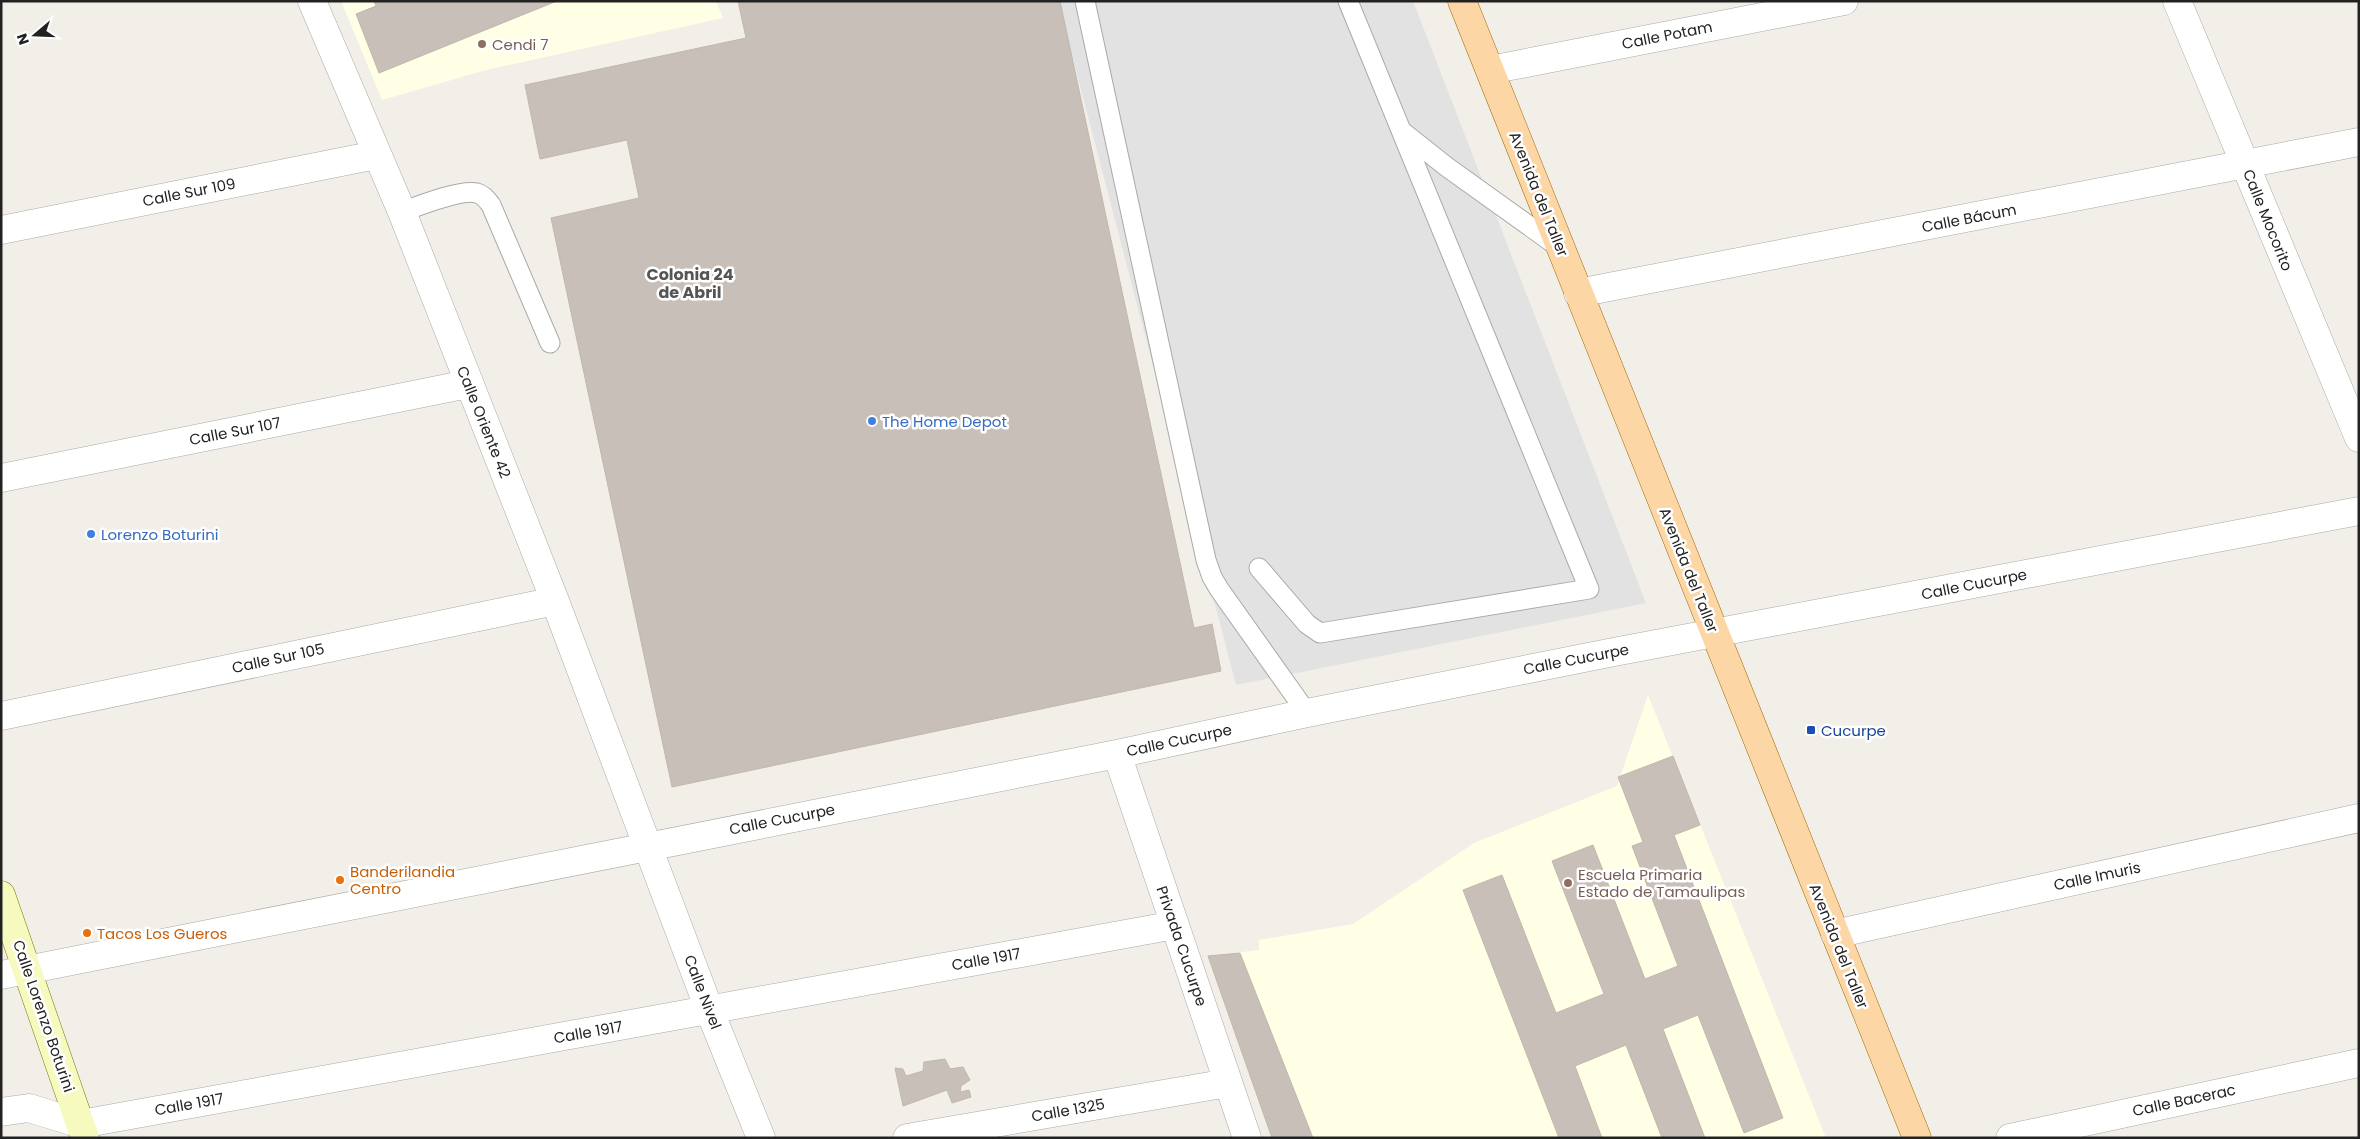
<svg xmlns="http://www.w3.org/2000/svg" width="2360" height="1139" viewBox="0 0 2360 1139" font-family="Poppins,sans-serif">
  <style>
    .education { fill: #ffffe5 }
    .parking { fill: #e2e2e2 }
    .building { fill: #c7bfb8; stroke: #c4b6ab }
    .lines { fill: none; stroke-linecap: round; stroke-linejoin: round }
    .lane-casing { stroke: #a9a9a9; stroke-width: 21 }
    .street-casing { stroke: #a9a9a9; stroke-width: 29 }
    .secondary-casing { stroke: #707d05; stroke-width: 29 }
    .primary-casing { stroke: #a06b00; stroke-width: 29 }
    .lane { stroke: #fff; stroke-width: 19 }
    .street { stroke: #fff; stroke-width: 28 }
    .secondary { stroke: #f7fabf; stroke-width: 28 }
    .primary { stroke: #fcd6a4; stroke-width: 28 }
    .education-dot { fill: #8d6e63; stroke: #fff; stroke-width: 2 }
    .shop-dot { fill: #3f7fe0; stroke: #fff; stroke-width: 2 }
    .transit-dot { fill: #1a4fb4; stroke: #fff; stroke-width: 2 }
    .food-dot { fill: #e8710a; stroke: #fff; stroke-width: 2 }
    .labels { text-anchor: middle; dominant-baseline: central; stroke-width: 5; stroke-linejoin: round; paint-order: stroke }
    .street-label { font-size: 15px; fill: #222; stroke: #fff }
    .education-label { font-size: 15px; fill: #785e54; stroke: #fff; text-anchor: start }
    .shop-label { font-size: 15px; fill: #366cbe; stroke: #fff; text-anchor: start }
    .transit-label { font-size: 15px; fill: #164399; stroke: #fff; text-anchor: start }
    .food-label { font-size: 15px; fill: #c56008; stroke: #fff; text-anchor: start }
    .neighbourhood-label { font-size: 16px; font-weight: bold; fill: #555; stroke: #fff }
  </style>
  <rect width="100%" height="100%" fill="#f2efe9"/>
  <path class="education" d="M341,1H716L723,18L486,70L382,100Z
    M1648,695L1826,1138H1272L1208,956L1259,950V940L1353,924L1474,843L1617,786Z"/>
  <path class="parking" d="M1058,1H1413L1646,603L1236,685Z"/>
  <path class="building" d="M374,1H557L379,73L356,14L376,6Z
    M738,1H1060L1194,628L1212,624L1221,671L672,787L551,218L639,198L627,140L540,159L525,85L746,38Z
    M1673,756L1700,825L1674,835L1783,1118L1744,1133L1698,1015L1663,1029L1705,1138H1662L1626,1045L1575,1066L1602,1138H1559L1463,890L1502,875L1556,1013L1604,994L1552,861L1593,845L1645,979L1678,966L1632,846L1643,842L1618,777Z
    M1240,953L1313,1138H1272L1208,956Z
    M945,1059L950,1069L963,1067L970,1080L961,1086L960,1092L969,1090L971,1097L952,1103L947,1090L903,1106L895,1068L903,1069L906,1076L923,1071L924,1062Z"/>
  <g class="lines">
    <defs>
      <path id="lane" d="M1085,1L1206,560L1212,577L1219,589L1307,713
        M1404,133L1447,167L1560,248
        M402,212C418,206 461,189 477,193C484,195 487,200 491,205L550,343
        M1259,568L1307,624L1320,633L1589,589L1348,1"/>
      <path id="street" d="M312,1L402,212L555,601L709,1009L761,1138
        M2177,1L2359,438
        M1490,70L1844,1
        M1,230L376,155
        M1578,293L2359,142
        M1,478L468,384
        M1,716L555,601
        M1117,754L1247,1138
        M1835,934L2359,818
        M1,975L1117,754L1307,713L1614,652L2359,511
        M1,1112L29,1108L81,1124L1175,925
        M907,1138L1228,1083
        M2010,1138L2359,1063"/>
      <path id="secondary" d="M1,895L85,1138"/>
      <path id="primary" d="M1462,1L1917,1138"/>
    </defs>
    <use href="#lane" class="lane-casing"/>
    <use href="#street" class="street-casing"/>
    <use href="#secondary" class="secondary-casing"/>
    <use href="#primary" class="primary-casing"/>
    <use href="#lane" class="lane"/>
    <use href="#street" class="street"/>
    <use href="#secondary" class="secondary"/>
    <use href="#primary" class="primary"/>
  </g>
  <g class="education-dot">
    <circle cx="482" cy="44" r="5"/>
    <circle cx="1568" cy="883" r="5"/>
  </g>
  <g class="shop-dot">
    <circle cx="872" cy="421" r="5"/>
    <circle cx="91" cy="534" r="5"/>
  </g>
  <rect class="transit-dot" x="1806" y="725" width="10" height="10" rx="2.5"/>
  <g class="food-dot">
    <circle cx="340" cy="880" r="5"/>
    <circle cx="87" cy="933" r="5"/>
  </g>
  <g class="labels">
    <g class="street-label">
      <text transform="translate(1667 35) rotate(-11)">Calle Potam</text>
      <text transform="translate(189 192) rotate(-11)">Calle Sur 109</text>
      <text transform="translate(1539 194) rotate(68)">Avenida del Taller</text>
      <text transform="translate(1969 218) rotate(-11)">Calle Bácum</text>
      <text transform="translate(2268 220) rotate(68)">Calle Mocorito</text>
      <text transform="translate(484 422) rotate(68)">Calle Oriente 42</text>
      <text transform="translate(235 431) rotate(-11)">Calle Sur 107</text>
      <text transform="translate(1689 570) rotate(68)">Avenida del Taller</text>
      <text transform="translate(1974 584) rotate(-11)">Calle Cucurpe</text>
      <text transform="translate(278 658) rotate(-12)">Calle Sur 105</text>
      <text transform="translate(1576 659) rotate(-11)">Calle Cucurpe</text>
      <text transform="translate(1179 740) rotate(-12)">Calle Cucurpe</text>
      <text transform="translate(782 819) rotate(-11)">Calle Cucurpe</text>
      <text transform="translate(2097 876) rotate(-12)">Calle Imuris</text>
      <text transform="translate(1182 946) rotate(71)">Privada Cucurpe</text>
      <text transform="translate(1839 946) rotate(68)">Avenida del Taller</text>
      <text transform="translate(986 959) rotate(-10)">Calle 1917</text>
      <text transform="translate(703 992) rotate(69)">Calle Nivel</text>
      <text transform="translate(44 1016) rotate(71)">Calle Lorenzo Boturini</text>
      <text transform="translate(588 1032) rotate(-10)">Calle 1917</text>
      <text transform="translate(2184 1100) rotate(-12)">Calle Bacerac</text>
      <text transform="translate(189 1104) rotate(-10)">Calle 1917</text>
      <text transform="translate(1068 1110) rotate(-10)">Calle 1325</text>
    </g>
    <g class="education-label">
      <text x="492" y="44">Cendi 7</text>
      <text x="1578" y="874">Escuela Primaria<tspan x="1578" dy="17">Estado de Tamaulipas</tspan></text>
    </g>
    <g class="shop-label">
      <text x="882" y="421">The Home Depot</text>
      <text x="101" y="534">Lorenzo Boturini</text>
    </g>
    <g class="transit-label">
      <text x="1821" y="730">Cucurpe</text>
    </g>
    <g class="food-label">
      <text x="350" y="871">Banderilandia<tspan x="350" dy="17">Centro</tspan></text>
      <text x="97" y="933">Tacos Los Gueros</text>
    </g>
    <g class="neighbourhood-label">
      <text x="690" y="274">Colonia 24<tspan x="690" dy="18">de Abril</tspan></text>
    </g>
  </g>
  <rect width="2360" height="1139" fill="none" stroke="#222222" stroke-width="5"/>
  <g transform="translate(35 35) rotate(251)" stroke="#ffffff" stroke-width="4" paint-order="stroke">
  <path d="M0-4L9 19L0 12L-9 19Z" fill="#222222"/>
  <text y="-8" font-size="14" font-weight="bold" text-anchor="middle" fill="#222222">N</text>
  </g>
</svg>
